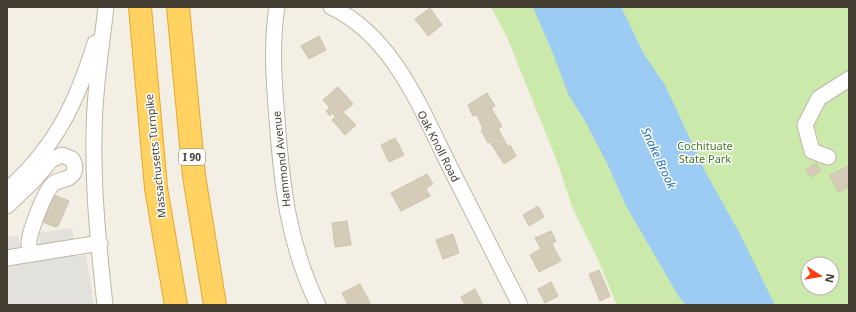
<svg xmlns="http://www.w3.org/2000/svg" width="856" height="312" viewBox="0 0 856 312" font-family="'Noto Sans',sans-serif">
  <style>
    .green { fill: #cae9aa; fill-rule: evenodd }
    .parking { fill: #e3e1dc }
    .water { fill: #9cccf3 }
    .building { fill: #d5cbb9; stroke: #d0c3ac }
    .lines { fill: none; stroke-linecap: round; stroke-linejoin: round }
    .minor-casing { stroke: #beb7a6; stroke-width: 17 }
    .highway-casing { stroke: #e4a92d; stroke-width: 24 }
    .minor { stroke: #fff; stroke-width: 15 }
    .highway { stroke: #ffd262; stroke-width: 22 }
    .labels { text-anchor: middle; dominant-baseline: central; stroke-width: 3; stroke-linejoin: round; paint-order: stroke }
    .shield { fill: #fff; stroke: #7d7970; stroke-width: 1 }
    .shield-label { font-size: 10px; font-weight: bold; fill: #453f33 }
    .park-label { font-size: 11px; fill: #417925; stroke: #fff }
    .street-label { font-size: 11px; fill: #453f33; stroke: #fff }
    .water-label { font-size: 12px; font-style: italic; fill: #2973b5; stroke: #fff }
  </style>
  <rect width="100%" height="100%" fill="#f3efe4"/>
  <path class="green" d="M491,7H849V305H617L596,255L573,209L557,161L507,37ZM808,264H832V288H808Z"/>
  <path class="parking" d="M72,228L76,257L86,255L94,305H7V237L18,236L20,246L40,243L39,233Z"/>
  <path class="water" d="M533,7H621L644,54L665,85L706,173L739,232L775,305H686L679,297L626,206L607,163L585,121L569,96L554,56Z"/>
  <path class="building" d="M430,8L442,25L428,36L415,19Z
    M319,36L326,50L309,59L301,46Z
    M338,87L353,104L343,112L356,125L345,135L332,120L335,117L333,113L330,116L326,111L330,108L323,100Z
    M487,93L495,106L491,108L502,126L498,129L508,147L510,145L516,156L504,164L490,142L488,143L481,130L483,129L477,115L473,116L468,105Z
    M395,138L404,155L389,162L381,145Z
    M816,163L821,171L811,177L806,170Z
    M849,166V187L838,192L830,175Z
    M427,174L433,184L426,188L430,196L401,211L391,193Z
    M50,193L69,201L58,226L55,227L41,221Z
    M538,206L544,217L529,226L523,215Z
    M347,221L351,245L335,247L332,223Z
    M551,231L556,241L552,244L561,261L539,272L530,255L541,249L535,238Z
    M453,234L459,253L443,259L436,240Z
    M599,270L610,296L600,301L589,274Z
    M551,282L558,296L545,303L538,289Z
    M360,284L371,305H348L342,293Z
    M475,289L483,305H465L461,297Z"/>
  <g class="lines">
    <defs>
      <path id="minor" d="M277,7C271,45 274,81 277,119C282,187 288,243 318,305
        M331,7C396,37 424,117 454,175C476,219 498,262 520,305
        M828,157L812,151L805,125L819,98L849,79
        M7,190C55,148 77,102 95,43
        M7,206L33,181L51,160L62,155L72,159C75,164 76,169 73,174C68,181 59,179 53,184C45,191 28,234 29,245
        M7,258L100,243
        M105,305C99,250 93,193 94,138C94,94 101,50 106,7"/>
      <path id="highway" d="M140,7L156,188L176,305
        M178,7L194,176L215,305"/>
    </defs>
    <use href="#minor" class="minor-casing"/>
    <use href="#highway" class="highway-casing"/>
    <use href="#minor" class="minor"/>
    <use href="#highway" class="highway"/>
  </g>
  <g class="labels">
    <rect class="shield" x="179" y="149" width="26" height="16" rx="3"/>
    <g class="shield-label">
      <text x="192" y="157">I 90</text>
    </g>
    <g class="park-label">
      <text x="705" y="145">Cochituate<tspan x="705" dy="13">State Park</tspan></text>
    </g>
    <g class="street-label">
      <text transform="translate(439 146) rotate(63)">Oak Knoll Road</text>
      <text transform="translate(155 156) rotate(-96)">Massachusetts Turnpike</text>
      <text transform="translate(281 159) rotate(-96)">Hammond Avenue</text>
    </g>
    <g class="water-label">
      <text transform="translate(659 158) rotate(65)">Snake Brook</text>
    </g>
  </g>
  <rect width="856" height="312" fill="none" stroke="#453f33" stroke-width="16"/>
  <g transform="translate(820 276) rotate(102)"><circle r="19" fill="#ffffff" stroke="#b5b2ad"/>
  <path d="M0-3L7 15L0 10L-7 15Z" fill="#ff3d0e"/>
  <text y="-6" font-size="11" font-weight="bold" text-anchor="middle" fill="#453f33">N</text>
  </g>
</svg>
